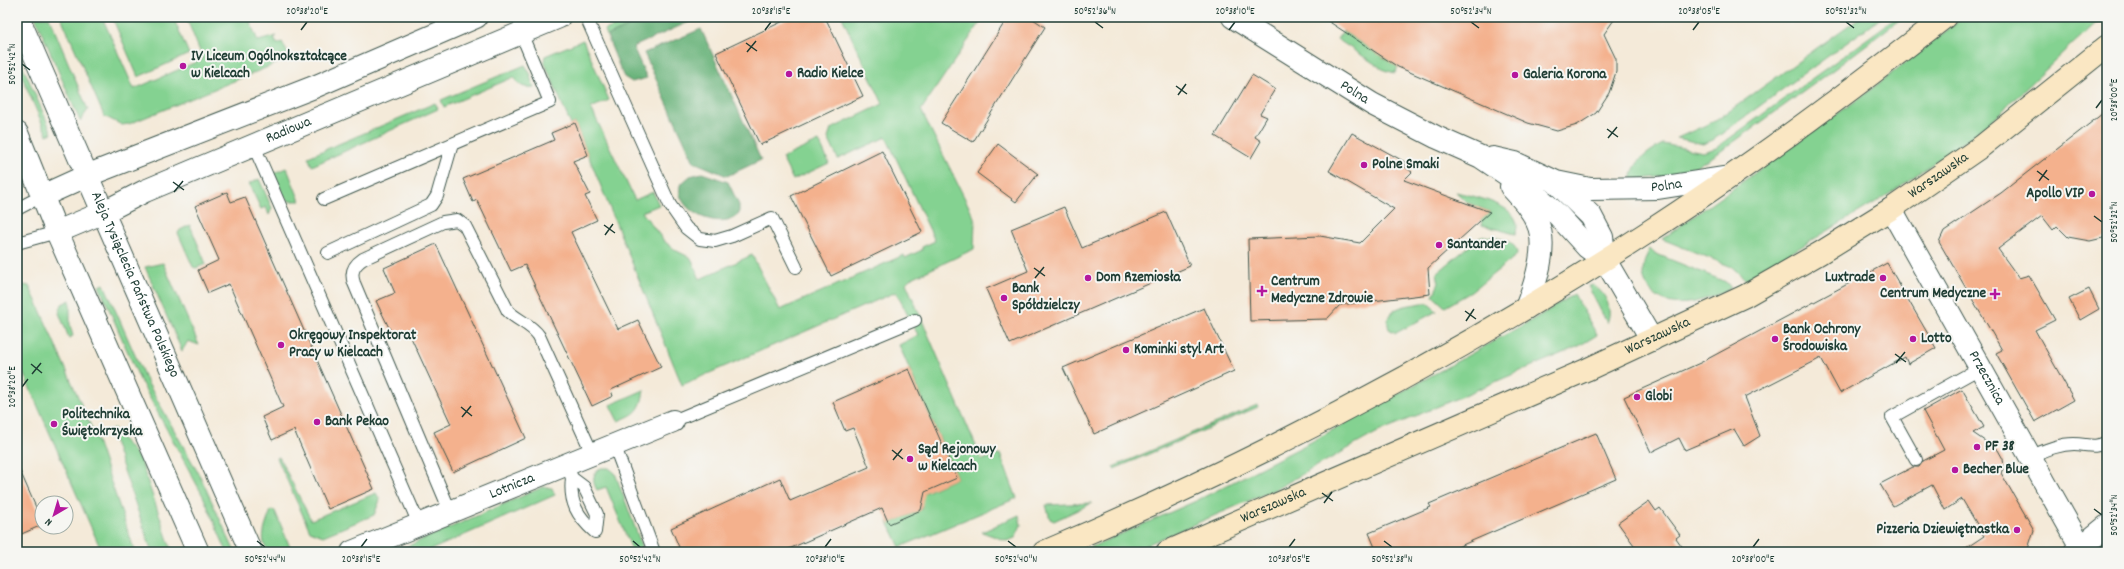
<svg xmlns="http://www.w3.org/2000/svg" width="2124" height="569" viewBox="0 0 2124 569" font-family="Dekko,sans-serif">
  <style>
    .green { fill: #84d291; stroke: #528862 }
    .forest { fill: #6bb47b; stroke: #457858 }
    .building { fill: #f4b18d }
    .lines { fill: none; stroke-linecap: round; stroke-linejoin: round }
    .service-casing { stroke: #3f574d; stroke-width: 14 }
    .minor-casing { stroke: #3f574d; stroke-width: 24 }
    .tertiary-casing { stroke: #3f574d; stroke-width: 24 }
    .secondary-casing { stroke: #3f574d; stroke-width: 24 }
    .service { stroke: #fff; stroke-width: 12 }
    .minor { stroke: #fff; stroke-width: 22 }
    .tertiary { stroke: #fff; stroke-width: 22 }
    .secondary { stroke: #fae7c3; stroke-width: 22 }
    .ticks { fill: none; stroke: #1f3d34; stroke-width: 1.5 }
    .poi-dot { fill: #b5179e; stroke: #f6f6f2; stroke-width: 1.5 }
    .labels { text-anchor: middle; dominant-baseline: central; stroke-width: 4; stroke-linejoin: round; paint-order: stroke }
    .poi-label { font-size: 15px; font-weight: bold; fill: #1f3d34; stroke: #f6f6f2; text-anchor: start }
    .street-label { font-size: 15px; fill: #1f3d34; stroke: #f6f6f2 }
    .neatline { fill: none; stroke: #1f3d34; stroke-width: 1.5 }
    .ticks-label { font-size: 10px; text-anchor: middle; fill: #1f3d34 }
  </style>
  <rect width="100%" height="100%" fill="#f6f6f2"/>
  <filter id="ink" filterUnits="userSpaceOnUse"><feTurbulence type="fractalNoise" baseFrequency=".025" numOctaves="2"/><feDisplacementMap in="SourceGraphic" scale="8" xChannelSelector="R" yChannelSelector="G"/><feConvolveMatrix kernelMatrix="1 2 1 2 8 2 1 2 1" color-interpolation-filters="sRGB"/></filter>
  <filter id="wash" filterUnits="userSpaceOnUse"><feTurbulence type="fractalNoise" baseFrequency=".012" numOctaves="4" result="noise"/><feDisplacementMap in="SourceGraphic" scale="16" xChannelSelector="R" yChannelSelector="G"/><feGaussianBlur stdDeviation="0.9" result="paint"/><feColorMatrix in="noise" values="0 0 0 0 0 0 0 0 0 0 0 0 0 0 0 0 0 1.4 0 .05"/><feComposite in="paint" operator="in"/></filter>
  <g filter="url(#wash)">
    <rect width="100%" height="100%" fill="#f4ead9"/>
    <path class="green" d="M35,17H49L88,110L80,121Z
      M61,17H102L134,89L203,59L186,17H248L258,41L277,36L274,38L277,44L282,42L290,58L129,124L122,125L104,116Z
      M112,17H173L189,54L138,77Z
      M637,17H649L607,36L605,30Z
      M842,17H984L921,110L975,219L974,249L910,279L906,283L982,460L1000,454L1017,498L900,547L887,520L893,522L921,510L922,505L918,496L957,478L899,345L918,335L896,292L682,385L575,123L571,125L544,61L545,56L583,40L609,100L591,108L635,200L653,192L659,205L642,212L664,241L677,251L691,258L700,279L752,255L780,310L904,255L905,258L922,250V247L935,241L886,137L838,159L828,138L831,129L883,104Z
      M1860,17H1882L1713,140L1703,144L1677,138L1717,120Z
      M1897,17H1903L1821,79L1717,154L1688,171L1675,175L1632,180C1631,163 1649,151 1663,144L1703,152L1716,148Z
      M1964,17H2103L2074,43L1998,115L1972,136L1889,194L1746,280L1732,267L1662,239L1861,97Z
      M1343,31L1398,67L1395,73L1384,70L1337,39Z
      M17,53L52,133L47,135L17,65Z
      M525,65L531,75L530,77L534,87C523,89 519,85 514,77L444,107L441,100Z
      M435,103L438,109L312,166L308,157Z
      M819,141L829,163L793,180L782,158Z
      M286,168L288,171L300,201H288L284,197L274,173Z
      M259,179L272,208L269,215L266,207L261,209L249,184Z
      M1456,192C1472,196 1528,206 1515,234L1482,225L1481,220L1490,212L1468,203Z
      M190,225L206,264L196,268L193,267L178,233L180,230Z
      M1485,236C1497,238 1517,239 1517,255L1471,292L1445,307L1433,296L1439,283L1437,273L1479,238Z
      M1650,249L1654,253L1726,282L1731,288C1706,301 1663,317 1646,284C1640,272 1644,260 1650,249Z
      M163,263L199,345L188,341L182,351L145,267Z
      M17,284L29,286L38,305L96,438L135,552H102L17,359Z
      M104,284L145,378L201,478L235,552H227L203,496L140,380L99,286Z
      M1593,285C1606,293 1613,309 1607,323L1588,286Z
      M1574,294L1597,335L1579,346L1376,433L1276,489L1130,552H1080L1196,501L1309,443L1534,319Z
      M70,300V325L73,336L69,338L59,313L62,304Z
      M1422,303H1427L1437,311L1396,333L1389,329C1382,307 1406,306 1422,303Z
      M644,390C641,411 636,414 618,421L610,405Z
      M1257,405L1258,407L1114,469L1113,467Z
      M114,428C121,441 134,449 141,462L172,552H152L110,430Z
      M279,457L311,520L376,493L380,500L374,515L323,536L310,531L277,458Z
      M601,468H609L615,473L644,552H633L606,487L597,490C592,482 592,473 601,468Z
      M543,487L552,488L555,495L426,552H394Z
      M1092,503L1054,521L1050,519L1046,505Z
      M271,510L275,511L292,552C287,552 278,554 273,552C255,546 267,522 271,510Z
      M1019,515L1021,525L1015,538L1007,541L982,532Z"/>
    <path class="forest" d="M649,17H700L633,47L647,78L632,82L624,77L622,73L607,36Z
      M701,29L761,160L727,176L694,162L644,53Z
      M702,173L728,182L739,205V214C720,232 674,211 680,185L690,176Z"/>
    <g id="blocks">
      <path class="building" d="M792,17H825L863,96L760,145L716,53Z
        M1008,17H1030L1045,27L973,142L941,123Z
        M1322,17H1616L1604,34L1616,59V72L1609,93L1596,113L1577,125L1557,131L1528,123L1398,67Z
        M1252,75L1275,89L1260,114L1267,117L1255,137L1261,141L1251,158L1215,136Z
        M2107,110V237L2090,241L2068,237L2057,226L2053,230L2042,216L1998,249L2019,278L2029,275L2055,320L2035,330L2074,400L2035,422L1996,353L2002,350L1939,242L1944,231L2001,193Z
        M575,123L588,155L573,161L590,194L585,196L597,220L571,232L618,329L638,320L661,367L611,390L613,396L592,406L525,265L511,271L477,200L473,202L463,179L554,140L551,133Z
        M1352,133L1405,162V167L1412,172L1404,180L1490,212L1428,268L1430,294L1340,305L1327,319L1250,321L1248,239L1320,236L1360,243L1394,209L1329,171Z
        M998,144L1038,174L1016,202L977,173Z
        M882,151L922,232L831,276L791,196Z
        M227,192L231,202L245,197L374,489L328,509L294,430L272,440L262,417L283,407L229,284L208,293L198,270L219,260L195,206Z
        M1064,207L1082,248L1166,212L1190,266L1010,344L986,289L1028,271L1011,229Z
        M436,244L526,438L453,472L434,432L451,424L408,331L394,338L376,301L395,293L384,268Z
        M1887,263L1936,348L1908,364L1905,357L1840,393L1821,358L1745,397L1760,436L1744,446L1734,429L1685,450L1679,438L1651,452L1624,397L1700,363Z
        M2089,289L2099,309L2080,320L2069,299Z
        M1204,308L1234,371L1094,434L1063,368Z
        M909,369L957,478L925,492L921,510L889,524L882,508L782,552H681L671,528L780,478L790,501L869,467L853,428L845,431L833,402Z
        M1962,389L1984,427L1973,433L1998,450L2003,459L2004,467L2001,473L2034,530L2027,552H1960L1984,536L1962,499L1945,510L1932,485L1893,506L1880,484L1913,467H1919L1923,461L1944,450L1923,411Z
        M1596,433L1616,479L1446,552H1377L1369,533L1431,507L1429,504Z
        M17,464L42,521V525L17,536Z
        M1649,501L1656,511L1660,508L1680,535L1676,538L1686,552H1639L1618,523Z"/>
    </g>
  </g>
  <g filter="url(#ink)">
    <use href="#blocks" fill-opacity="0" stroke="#3f574d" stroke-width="1"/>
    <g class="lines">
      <defs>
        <path id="service" d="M586,17L670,205L686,228L700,239L715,241L732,236L772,218L796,267
          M254,146L419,524
          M324,199L550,102L521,33
          M17,209L42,196
          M17,243L57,232
          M328,253L431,205L437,196L452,144
          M673,421L915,320
          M614,444L654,552
          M2029,457C2044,451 2058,444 2074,444C2087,444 2094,449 2107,442
          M1916,460L1892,417L1980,368
          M566,463L572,478L584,487L597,514L595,532
          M572,478C569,502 577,516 595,532
          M450,511L354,283C350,272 354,265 363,259L443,222L457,220L465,226L508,311C518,321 531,324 539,336L592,453"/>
        <g id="minor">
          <path id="s1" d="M1233,17L1372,104L1436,137L1481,157L1533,192L1557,214L1587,247L1605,260"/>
          <path id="s2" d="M1493,158L1515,163L1556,182L1590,189L1658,188L1729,177"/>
          <path d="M1557,183L1591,216L1602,237L1605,260L1652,340"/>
          <path d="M1511,187C1521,198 1531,208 1537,222C1549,246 1535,285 1526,308"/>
          <path d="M42,196L86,176L314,87L476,17"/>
          <path id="s3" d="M1891,209L2081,547"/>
          <path id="s4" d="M57,232L102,213L145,191L559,17"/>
          <path id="s5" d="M352,552L673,421"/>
          <path d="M2075,552L2107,526"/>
        </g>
        <g id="tertiary">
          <path id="s6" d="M18,17L251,552"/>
          <path d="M17,133L57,232L198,552"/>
        </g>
        <g id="secondary">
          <path d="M1044,552C1254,463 1454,358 1645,234C1749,167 1848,93 1945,17"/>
          <path id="s7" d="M1167,552L1586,370L1745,296L1820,253L1891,209L1982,146L2107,46"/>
        </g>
      </defs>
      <use href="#service" class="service-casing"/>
      <use href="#minor" class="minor-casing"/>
      <use href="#tertiary" class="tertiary-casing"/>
      <use href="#secondary" class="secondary-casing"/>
      <use href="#service" class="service"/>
      <use href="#minor" class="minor"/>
      <use href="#tertiary" class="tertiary"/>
      <use href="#secondary" class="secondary"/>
    </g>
  </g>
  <path class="ticks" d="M1095,22L1103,28M1471,22L1479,28M1846,22L1854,28M301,30L307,22M765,30L771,22M1229,30L1235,22M1693,30L1699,22M746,43L757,51M747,52L756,41M22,64L30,70M1176,86L1187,94M1178,95L1186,84M2096,108L2102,100M1607,129L1618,137M1608,138L1617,127M2037,171L2049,180M2039,181L2047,170M173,182L184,190M174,192L183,181M2094,216L2102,222M604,225L615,233M605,235L613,224M1034,268L1045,276M1035,278L1044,267M1465,311L1476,319M1466,321L1474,309M1895,354L1906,362M1896,363L1905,352M31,364L42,373M32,374L41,363M22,387L28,379M461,407L472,416M462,417L471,406M892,450L903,459M893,460L902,449M1322,493L1333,501M1324,503L1332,492M2094,509L2102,515M257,541L265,547M633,541L640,547M1008,541L1016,547M1384,541L1392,547M361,547L367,539M825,547L831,539M1289,547L1295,539M1753,547L1759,539"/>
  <g class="poi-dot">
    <circle cx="183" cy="66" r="4"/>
    <circle cx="789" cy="74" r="4"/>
    <circle cx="1515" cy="75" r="4"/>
    <circle cx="1364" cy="165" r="4"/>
    <circle cx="2092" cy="194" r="4"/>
    <circle cx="1439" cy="245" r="4"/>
    <circle cx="1088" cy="278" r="4"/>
    <circle cx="1883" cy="278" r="4"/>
    <path d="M1260 285h4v4h4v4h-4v4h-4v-4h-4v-4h4z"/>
    <path d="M1993 288h4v4h4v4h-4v4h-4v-4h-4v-4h4z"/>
    <circle cx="1004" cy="298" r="4"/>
    <circle cx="1775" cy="339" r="4"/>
    <circle cx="1913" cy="339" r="4"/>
    <circle cx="281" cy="345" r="4"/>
    <circle cx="1126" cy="350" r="4"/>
    <circle cx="1637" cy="397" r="4"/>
    <circle cx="317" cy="422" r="4"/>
    <circle cx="54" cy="424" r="4"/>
    <circle cx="1977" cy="447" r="4"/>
    <circle cx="910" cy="459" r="4"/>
    <circle cx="1955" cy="470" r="4"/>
    <circle cx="2017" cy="530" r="4"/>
  </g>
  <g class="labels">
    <g class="poi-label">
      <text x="191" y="57">IV Liceum Ogólnokształcące<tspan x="191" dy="17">w Kielcach</tspan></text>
      <text x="797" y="74">Radio Kielce</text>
      <text x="1523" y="75">Galeria Korona</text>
      <text x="1372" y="165">Polne Smaki</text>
      <text x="2084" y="194" text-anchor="end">Apollo VIP</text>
      <text x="1447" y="245">Santander</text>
      <text x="1096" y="278">Dom Rzemiosła</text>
      <text x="1875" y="278" text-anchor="end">Luxtrade</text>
      <text x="1271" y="282">Centrum<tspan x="1271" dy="17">Medyczne Zdrowie</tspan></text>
      <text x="1012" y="289">Bank<tspan x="1012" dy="17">Spółdzielczy</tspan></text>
      <text x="1986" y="294" text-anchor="end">Centrum Medyczne</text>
      <text x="1783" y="330">Bank Ochrony<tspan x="1783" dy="17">Środowiska</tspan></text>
      <text x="289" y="336">Okręgowy Inspektorat<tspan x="289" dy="17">Pracy w Kielcach</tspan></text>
      <text x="1921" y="339">Lotto</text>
      <text x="1134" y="350">Kominki styl Art</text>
      <text x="1645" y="397">Globi</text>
      <text x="62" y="415">Politechnika<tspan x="62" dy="17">Świętokrzyska</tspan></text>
      <text x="325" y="422">Bank Pekao</text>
      <text x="1985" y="447">PF 38</text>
      <text x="918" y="450">Sąd Rejonowy<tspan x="918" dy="17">w Kielcach</tspan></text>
      <text x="1963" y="470">Becher Blue</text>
      <text x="2009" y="530" text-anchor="end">Pizzeria Dziewiętnastka</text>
    </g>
    <g class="street-label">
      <text stroke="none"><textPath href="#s1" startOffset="143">Polna</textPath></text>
      <text stroke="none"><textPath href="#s4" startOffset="253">Radiowa</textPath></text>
      <text stroke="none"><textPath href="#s7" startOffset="860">Warszawska</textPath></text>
      <text stroke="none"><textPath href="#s2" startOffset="179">Polna</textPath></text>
      <text stroke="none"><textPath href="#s6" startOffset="292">Aleja Tysiąclecia Państwa Polskiego</textPath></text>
      <text stroke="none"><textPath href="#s7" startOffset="536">Warszawska</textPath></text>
      <text stroke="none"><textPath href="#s3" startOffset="194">Przecznica</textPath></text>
      <text stroke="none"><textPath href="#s5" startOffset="173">Lotnicza</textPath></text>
      <text stroke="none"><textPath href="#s7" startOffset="116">Warszawska</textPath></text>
    </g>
  </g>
  <rect width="2124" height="569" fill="none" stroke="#f6f6f2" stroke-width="44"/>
  <g transform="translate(54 515) rotate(218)"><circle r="19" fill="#f6f6f2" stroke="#a0aca6"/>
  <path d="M0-3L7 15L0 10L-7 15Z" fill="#b5179e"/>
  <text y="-6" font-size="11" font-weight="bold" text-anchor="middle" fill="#1f3d34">N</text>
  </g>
  <rect x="22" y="22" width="2080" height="525" class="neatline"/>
  <g class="ticks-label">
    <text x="307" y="14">20°38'20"E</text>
    <text x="771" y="14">20°38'15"E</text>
    <text x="1095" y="14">50°52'36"N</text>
    <text x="1235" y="14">20°38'10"E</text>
    <text x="1471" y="14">50°52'34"N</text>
    <text x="1699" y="14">20°38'05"E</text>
    <text x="1846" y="14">50°52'32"N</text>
    <text transform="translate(11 64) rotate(-90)" y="4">50°52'42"N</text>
    <text transform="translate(2113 100) rotate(-90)" y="4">20°38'00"E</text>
    <text transform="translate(2113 222) rotate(-90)" y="4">50°52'32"N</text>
    <text transform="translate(11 387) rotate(-90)" y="4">20°38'20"E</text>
    <text transform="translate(2113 515) rotate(-90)" y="4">50°52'34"N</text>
    <text x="265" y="562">50°52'44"N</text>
    <text x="361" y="562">20°38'15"E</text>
    <text x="640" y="562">50°52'42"N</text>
    <text x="825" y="562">20°38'10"E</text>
    <text x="1016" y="562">50°52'40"N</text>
    <text x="1289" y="562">20°38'05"E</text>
    <text x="1392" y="562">50°52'38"N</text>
    <text x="1753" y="562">20°38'00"E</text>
  </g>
</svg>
